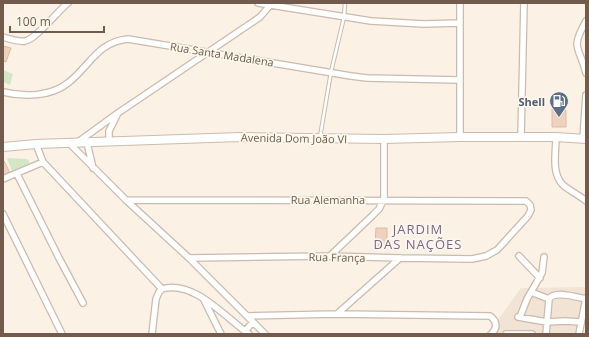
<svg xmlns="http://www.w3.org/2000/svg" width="589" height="337" viewBox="0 0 589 337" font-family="'Open Sans',sans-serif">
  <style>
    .residential { fill: #f2e4d4 }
    .green { fill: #d2e7c4 }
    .building { fill: #eed2be; stroke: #e0b9a0 }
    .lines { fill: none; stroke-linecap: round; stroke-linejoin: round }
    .lane-casing { stroke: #ccbaac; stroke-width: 4.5 }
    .street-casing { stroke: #ccbaac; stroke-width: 8 }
    .secondary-casing { stroke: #cebbaa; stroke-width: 10 }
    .lane { stroke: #fff; stroke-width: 2.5 }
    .street { stroke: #fff; stroke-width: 5.5 }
    .secondary { stroke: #fff; stroke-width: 8 }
    .labels { text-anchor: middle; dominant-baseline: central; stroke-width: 3.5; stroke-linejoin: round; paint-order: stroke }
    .street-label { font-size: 11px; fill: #725a4c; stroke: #fef7eb }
    .service-label { font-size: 11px; font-weight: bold; fill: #4e5e75; stroke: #fef7eb; text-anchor: end }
    .quarter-label { font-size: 13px; letter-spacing: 1px; fill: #80648e; stroke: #fef7eb }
  </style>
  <rect width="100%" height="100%" fill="#fbf2e5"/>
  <path class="residential" d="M586,287L578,334H497L498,320L521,288Z"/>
  <path class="green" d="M3,70L13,74L10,85L3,82Z
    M7,158L27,159L30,163L12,171Z"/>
  <path class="building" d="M3,46L11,48L6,62L3,61Z
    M552,109L566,110V127H552Z
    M3,161H4L10,173L3,175Z
    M376,228H387V246L375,245Z"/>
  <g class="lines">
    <defs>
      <path id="lane" d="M320,137L331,72L344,17L345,3"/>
      <path id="street" d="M258,3L371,21L424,24L460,23
        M460,3V137
        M586,21C570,50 579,45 586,73
        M3,37C10,39 18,42 25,41C35,40 58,11 68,3
        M3,92C24,97 50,97 68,83C90,66 97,42 128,39L351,76L367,78L459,80
        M521,137L524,3
        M556,137C556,152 551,173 563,185C570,191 579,195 586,201
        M583,138L586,95
        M78,142L118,113L260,17L272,3
        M109,142V131L117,115
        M69,143L126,200L189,258L265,334
        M87,143L93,168
        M36,144L43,162L162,289
        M17,174L59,258L83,303
        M3,179L43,162
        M126,200L521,201H526L530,205L531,210L528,216L497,250L486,256L472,259L400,258L330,256L189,258
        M3,214L62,334
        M330,256L372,216L379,209L384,199V139
        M519,256L540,278
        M531,292L549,299
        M204,300L221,334
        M337,314L400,258
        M248,316L337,314L490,316C497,321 498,328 491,334
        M518,317L547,322L565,321L581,322
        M520,317L527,299L542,273L544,257
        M245,331L253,322
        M152,334L156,299L159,292L162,289C193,279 226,318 249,334
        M506,334H532
        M546,334L549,299C554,290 577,297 586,299
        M579,334L586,298"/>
      <path id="secondary" d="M3,147L36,144L240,137L384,139L460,137H556L586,139"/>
    </defs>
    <use href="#lane" class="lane-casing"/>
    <use href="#street" class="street-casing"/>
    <use href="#secondary" class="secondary-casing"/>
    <use href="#lane" class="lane"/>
    <use href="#street" class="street"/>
    <use href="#secondary" class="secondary"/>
  </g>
  <defs>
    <symbol id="fuel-pin" viewBox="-11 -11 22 30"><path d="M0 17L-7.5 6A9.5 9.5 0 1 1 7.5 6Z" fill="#5c6f8a" stroke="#fef7eb"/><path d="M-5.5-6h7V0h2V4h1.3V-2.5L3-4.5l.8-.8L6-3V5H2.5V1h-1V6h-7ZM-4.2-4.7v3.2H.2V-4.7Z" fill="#fff"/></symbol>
  </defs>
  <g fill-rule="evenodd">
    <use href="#fuel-pin" x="548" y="90" width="22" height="30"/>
  </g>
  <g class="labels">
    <g class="street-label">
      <text transform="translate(222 54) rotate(9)">Rua Santa Madalena</text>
      <text transform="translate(294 138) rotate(1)">Avenida Dom João VI</text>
      <text x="328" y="199">Rua Alemanha</text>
      <text transform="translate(337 257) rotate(1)">Rua França</text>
    </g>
    <g class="service-label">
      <text x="545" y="101">Shell</text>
    </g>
    <g class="quarter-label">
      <text x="418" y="229">JARDIM<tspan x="418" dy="15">DAS NAÇÕES</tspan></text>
    </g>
  </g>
  <rect width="589" height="337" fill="none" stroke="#725a4c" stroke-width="8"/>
  <path d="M10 26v6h94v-6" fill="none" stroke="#725a4c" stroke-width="2"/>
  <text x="16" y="26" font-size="12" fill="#725a4c" stroke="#fef7eb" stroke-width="3" paint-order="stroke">100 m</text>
</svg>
